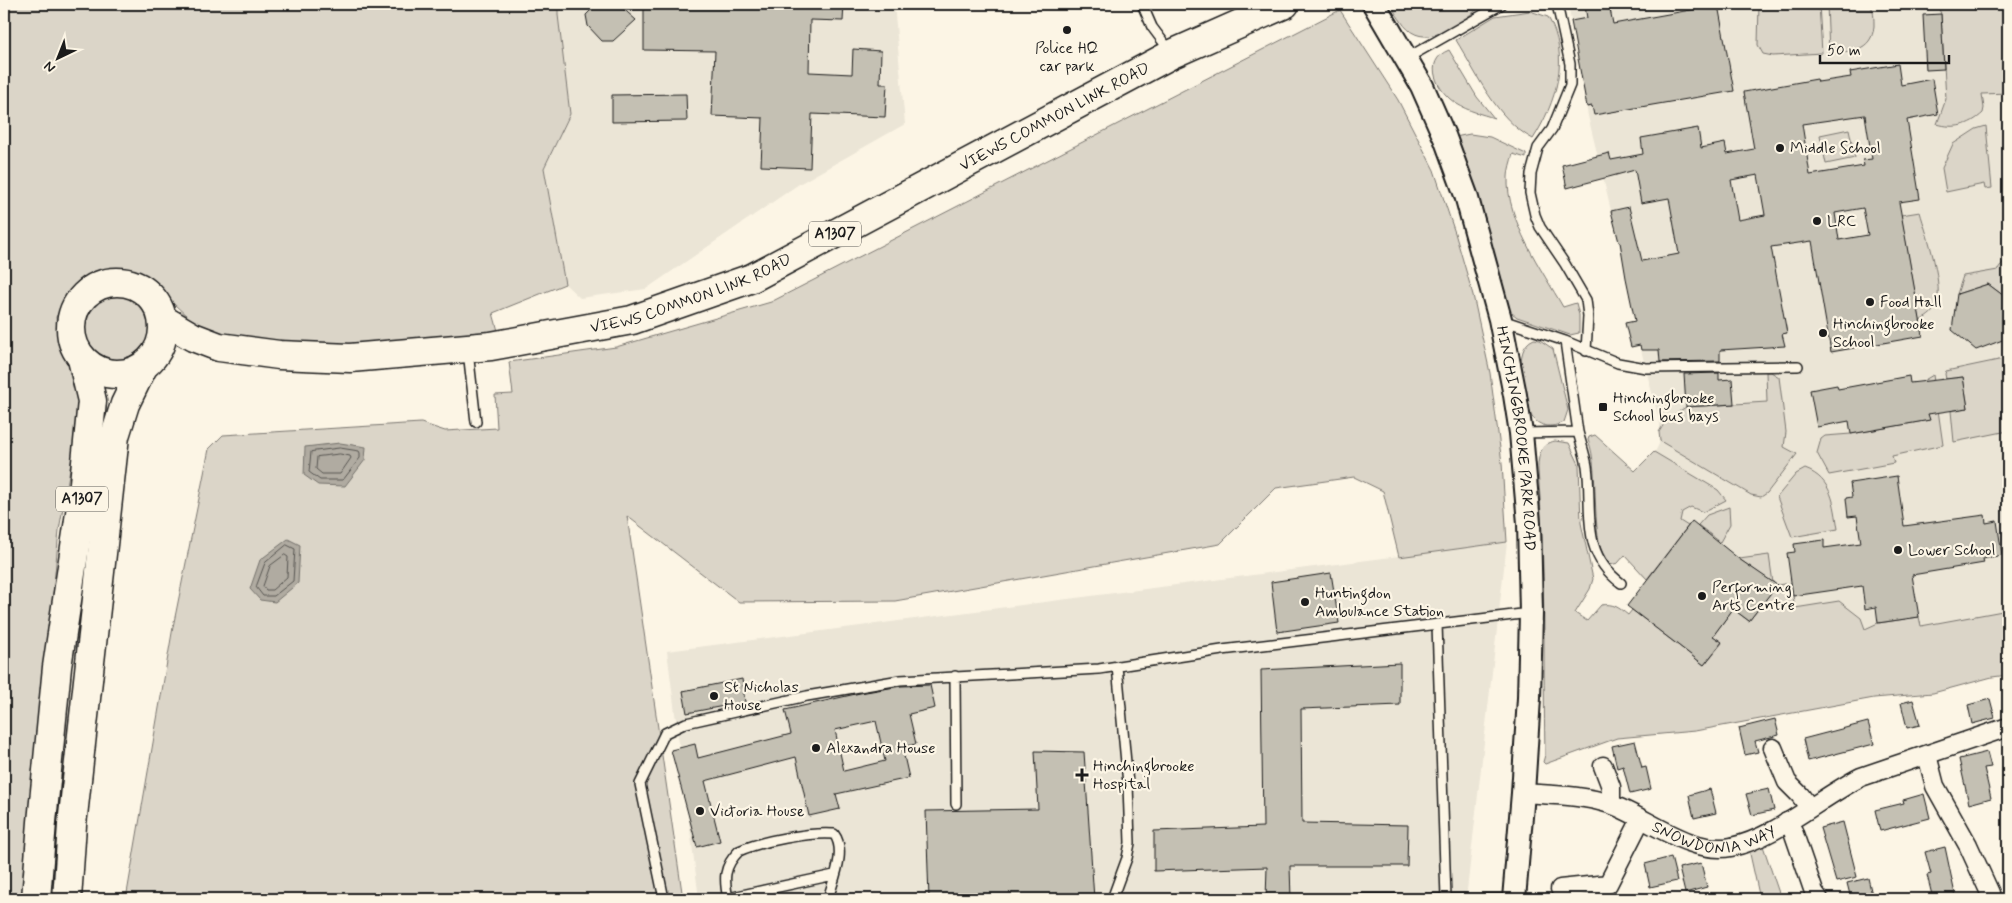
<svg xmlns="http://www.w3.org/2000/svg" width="2012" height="903" viewBox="0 0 2012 903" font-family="Mynerve,sans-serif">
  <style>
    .built { fill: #ebe5d6 }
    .green { fill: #dbd5c8; stroke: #7c7872 }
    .water { fill: #b0aba1; stroke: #75726c }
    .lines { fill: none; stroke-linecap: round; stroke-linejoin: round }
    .shore { stroke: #575551; stroke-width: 1 }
    .building { fill: #c4c0b3; stroke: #1c1c1c; fill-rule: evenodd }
    .service-casing { stroke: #1c1c1c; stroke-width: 12 }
    .minor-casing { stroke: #1c1c1c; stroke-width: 21 }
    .tertiary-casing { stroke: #1c1c1c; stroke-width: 26 }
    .primary-casing { stroke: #1c1c1c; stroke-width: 31 }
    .service { stroke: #fcf5e5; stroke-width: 9 }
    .minor { stroke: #fcf5e5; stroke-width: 18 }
    .tertiary { stroke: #fcf5e5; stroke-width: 22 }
    .primary { stroke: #fcf5e5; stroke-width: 28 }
    .poi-dot { fill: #1c1c1c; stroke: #fcf5e5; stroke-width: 2 }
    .labels { text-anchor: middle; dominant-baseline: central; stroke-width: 4.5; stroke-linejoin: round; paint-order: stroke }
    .shield { fill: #fcf5e5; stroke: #5f5d58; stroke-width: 1 }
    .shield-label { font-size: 15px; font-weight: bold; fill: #1c1c1c }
    .poi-label { font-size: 16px; fill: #1c1c1c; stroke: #fcf5e5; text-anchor: start }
    .street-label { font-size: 16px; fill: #1c1c1c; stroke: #fcf5e5 }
  </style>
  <rect width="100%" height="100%" fill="#fcf5e5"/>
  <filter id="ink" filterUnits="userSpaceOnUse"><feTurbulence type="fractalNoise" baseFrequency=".02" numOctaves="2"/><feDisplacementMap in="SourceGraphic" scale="10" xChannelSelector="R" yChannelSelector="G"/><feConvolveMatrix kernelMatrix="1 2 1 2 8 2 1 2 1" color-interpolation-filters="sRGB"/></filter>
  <g filter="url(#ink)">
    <path class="built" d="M558,4H894L905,124L799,184L646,289L580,298L565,284L544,168L570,114L558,15Z
      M1601,4H2008V619L1704,665L1627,606L1647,579L1641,575L1635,471L1656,450L1659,444L1660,424L1641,350L1624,264L1588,116L1571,21L1569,8Z
      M1507,542L1466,899H699L667,651Z"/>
    <path class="green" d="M4,4H558V15L570,114L544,168L565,284L493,313L500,338L347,348L214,333L190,319L143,275L121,269L91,273L70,292L56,317L58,344L83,396L59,530L25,899H4Z
      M1393,4H1484C1479,9 1472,13 1466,18C1446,32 1419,49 1401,21C1397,15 1393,11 1393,4Z
      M1759,4H1819L1822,53L1773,56L1763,54L1758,45Z
      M1827,4H1870C1874,11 1874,18 1874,26C1872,52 1849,52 1829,53Z
      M1937,4H2008V93L1982,94L1984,108L1983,113C1969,126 1954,129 1937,124L1946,99L1941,14Z
      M1340,10L1398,100L1434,170L1455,233L1473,295L1490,373L1502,463L1507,542L1399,557L1383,491L1354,477L1276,488L1220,544L895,601L739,602L627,516L683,899H126L173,627L209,449L223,435L421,423L445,431L497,428L495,395L513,394L509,362L616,347L771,302Z
      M1530,11L1548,17C1571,56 1556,103 1533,139C1496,119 1477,74 1456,40L1495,16Z
      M1449,50L1477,97L1494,118C1482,114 1468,111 1457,104C1438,93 1421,61 1449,50Z
      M1986,126L1992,188L1985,189L1984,184L1946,192L1942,168L1953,144L1976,129Z
      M1849,129L1855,158L1826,164L1820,135Z
      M1470,134L1490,137L1526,154V158L1513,154C1511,161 1508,170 1508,177C1506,220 1542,270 1563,307L1576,303L1579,315V333L1570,335L1517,317L1508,310L1455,137Z
      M1920,212C1926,233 1946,288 1935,308C1931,315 1926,317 1920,321L1901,215Z
      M2008,255V299L1988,284L1957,294L1963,276L1998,270Z
      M79 328a38 38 0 1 1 76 0a38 38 0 1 1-76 0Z
      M1534,339L1540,340L1553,349L1568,410L1564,422C1551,429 1538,427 1530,414C1526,394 1510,349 1534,339Z
      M2008,358V432V431L1954,442L1951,411L1968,408L1963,377L1946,379L1945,374L1946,371Z
      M1766,372H1771L1779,377L1786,432L1784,447L1797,454L1767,493L1761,497L1751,495L1660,441L1659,432L1667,419L1686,407L1767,402Z
      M1933,375L1943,445L1892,456L1894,463L1829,475L1817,453L1821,439L1825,436L1851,434L1929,420L1923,381Z
      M1595,435L1635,471L1654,452L1718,490L1726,500L1703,512L1691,507L1682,512L1680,521L1688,526L1647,579L1625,555L1618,563L1610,565C1588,547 1601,470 1588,440L1589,437Z
      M1555,441L1569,443L1579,464L1581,523L1593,579L1590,589L1575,613L1587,621L1601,605C1614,603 1619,608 1628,615L1632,610L1704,665L1722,643L1713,636L1733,609L1749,621L1777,585L1791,583L1795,608L1839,601L1861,618L1865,629L1878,623L1919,617L1921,626L2008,610V675L1992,677L1933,693L1874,698L1695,731L1617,738L1545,764L1543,762L1545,755C1543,660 1546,565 1538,470C1538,456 1540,444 1555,441Z
      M1805,469C1833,479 1834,505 1838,529L1792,537L1777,497L1796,474Z
      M1729,507L1730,524L1720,542L1698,525L1707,515Z
      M1769,555L1773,583L1739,559Z
      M1761,840L1781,899H1760L1748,845Z"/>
    <path class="water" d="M340,443L366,447L365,460L345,486L318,485L304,475L305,447Z
      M288,539L300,545L298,583L275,602L260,600L250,589L260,560Z"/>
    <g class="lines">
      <path class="shore" d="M340,448L359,451L360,453V458L343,480H320L309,472L311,452Z
        M340,454L350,456L351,458L340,474H322L316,469L317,457Z
        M287,545L295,549L293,581L274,596H263L256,587L265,563Z
        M285,555L288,557L287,577L272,590H266L263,586L270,566Z"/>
    </g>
    <path class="building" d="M597,4H618L636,20L613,41H602L588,26L586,15Z
      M644,4H844L843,21L810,20L809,72L852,74L853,49L881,51L880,84H887L885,117L812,114L810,168L761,166L763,118L712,116L715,51L644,50Z
      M1601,4H1609L1613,24L1718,5L1734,91L1594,115L1592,106L1587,107L1571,21L1587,18L1585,6Z
      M1941,14L1944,69L1926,70L1923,15Z
      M1898,64L1901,85L1932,79L1938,114L1907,120L1920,199L1899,202L1923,336L1831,352L1812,241L1771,247L1787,333L1782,334L1785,346L1720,350V361L1660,362L1659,350H1641L1640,345L1631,347L1625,323L1635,321L1626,278L1620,242H1619L1611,211L1629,207L1642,261L1679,254L1669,198L1641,203L1635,170L1567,188L1562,165L1609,153L1611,160L1643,154L1641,138L1698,128L1701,148L1725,143L1727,154L1754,149L1744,92L1817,79L1818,82L1851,77L1850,72ZM1865,115L1872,159L1863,160L1864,166L1810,175L1802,124ZM1758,175L1765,215L1738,220L1731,180ZM1863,208L1868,235L1839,240L1835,213Z
      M686,94L687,121L612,122V95Z
      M1988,284L2008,299V338L1976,350L1952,330L1957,294Z
      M1719,373V380L1732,379L1734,404L1686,407L1684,374Z
      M1909,376L1910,383L1963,377L1968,408L1928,414L1930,420L1851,434L1849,421L1817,427L1810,390L1837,385L1838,389Z
      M1897,476L1904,526L1985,515L1986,523L1997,521L2002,555L1983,559L1984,563L1912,575L1919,617L1878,623L1876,607L1865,609L1862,586L1793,596L1787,553L1795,552L1794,544L1824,540V548L1861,543L1857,516L1848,517L1846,498L1852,497L1850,483Z
      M1692,521L1739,559L1777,585L1749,621L1733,609L1713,636L1722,642L1704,665L1627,606Z
      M1331,573L1339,623L1277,632L1271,582Z
      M1400,663V705L1301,709L1302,823L1408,825L1407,866H1290L1291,899H1266L1267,867L1154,871V831L1263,827L1261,670Z
      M742,679L745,702L687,713L683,691Z
      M930,685L935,708L909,714L916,744L902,747L909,778L836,794L840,809L809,816L796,757L705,781L720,841L697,847L671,750L695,744L698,758L791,734L785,710L860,693L901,686ZM876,721L885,761L844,771L835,730Z
      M1990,699L1995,718L1972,724L1968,705Z
      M1913,700L1920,725L1907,728L1901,703Z
      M1775,719L1779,735L1755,741L1758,752L1745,755L1739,728Z
      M1868,722L1874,744L1808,761L1803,739Z
      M1635,741L1642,768L1646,767L1651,789L1630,794L1623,766L1617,768L1612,746Z
      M1035,751L1084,752L1094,899H929L926,811L1038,809Z
      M1987,752L1991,767L1984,768L1991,798L1969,804L1959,759Z
      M1710,789L1716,813L1694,818L1689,795Z
      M1769,789L1774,810L1752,815L1746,794Z
      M1924,794L1930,818L1880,831L1875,810L1904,803L1903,800Z
      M1843,822L1857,877L1836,882L1820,828Z
      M1945,847L1956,899H1933L1927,875L1931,874L1925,852Z
      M1671,857L1677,881L1650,887L1645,864Z
      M1701,863L1707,887L1685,893L1679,868Z
      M1868,878L1873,899H1851L1847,883Z"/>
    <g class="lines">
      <defs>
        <path id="service" d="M1142,4L1152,27L1170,51
          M1557,4L1570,64V85L1552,129L1538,148L1531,174L1530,193L1535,215L1540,227L1565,264L1586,300L1588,316L1586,351
          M1407,58L1502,4
          M1502,320L1565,341L1578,432L1521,433
          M1565,341L1618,363L1646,368L1798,366
          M468,351L476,422
          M1578,432C1581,443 1585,455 1587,466C1593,509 1579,552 1621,583
          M1437,624L1446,898
          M955,676L956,804
          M728,898L834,875
          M664,899L640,784L665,733L686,723L807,696L900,680L1099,669L1222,650L1530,613
          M728,899C724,879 723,867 739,851C761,841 809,832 834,834C847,851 833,880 828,899
          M1112,899L1127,858L1130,843L1128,784L1117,666
          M1358,899H1513"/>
        <g id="minor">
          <path d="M1773,748L1787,782L1800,795L1809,807"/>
          <path d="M1927,755L1935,786L1968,845L1990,893"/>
          <path d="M1603,766L1611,787V804"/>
          <path id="s1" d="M1523,793C1552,795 1583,795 1610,804C1647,817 1690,855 1731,847C1774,839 1821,797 1861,777L2008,727"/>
          <path d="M1787,822L1793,831L1814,892L1819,899"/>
          <path d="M1560,889L1608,884L1641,819"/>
        </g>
        <g id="tertiary">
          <path id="s2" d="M1374,4L1422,86L1445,138L1466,195L1500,319L1515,395L1521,433L1529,523L1531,613L1529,698L1523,793L1514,899"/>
        </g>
        <g id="primary">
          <circle cx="117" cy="328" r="46"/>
          <path id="s3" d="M164,320L193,337L219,347L279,355L350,358L491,346L632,320L752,278L1172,54L1285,4"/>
          <path d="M36,899L42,822L57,667L83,493L92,401L82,359"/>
          <path d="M67,899L72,825L115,436L125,404L143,367"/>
        </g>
      </defs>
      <use href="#service" class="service-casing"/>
      <use href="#minor" class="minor-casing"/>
      <use href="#tertiary" class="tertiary-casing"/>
      <use href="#primary" class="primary-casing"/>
      <use href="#service" class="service"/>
      <use href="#minor" class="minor"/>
      <use href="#tertiary" class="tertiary"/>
      <use href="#primary" class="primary"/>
    </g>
  </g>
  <g class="poi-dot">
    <circle cx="1067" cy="30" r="5"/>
    <circle cx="1780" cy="148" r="5"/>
    <circle cx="1817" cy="221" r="5"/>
    <circle cx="1870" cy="302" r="5"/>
    <circle cx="1823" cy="333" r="5"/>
    <rect x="1598" y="402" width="10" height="10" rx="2.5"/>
    <circle cx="1898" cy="550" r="5"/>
    <circle cx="1702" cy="596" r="5"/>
    <circle cx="1305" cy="602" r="5"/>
    <circle cx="714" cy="696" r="5"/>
    <circle cx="816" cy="748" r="5"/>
    <path d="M1079.5 767.5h5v5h5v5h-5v5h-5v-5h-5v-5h5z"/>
    <circle cx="700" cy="811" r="5"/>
  </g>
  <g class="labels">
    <g class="shield">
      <rect x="809" y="221.5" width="52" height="25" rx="4"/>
      <rect x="56" y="486.5" width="52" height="25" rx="4"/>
    </g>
    <g class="shield-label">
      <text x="835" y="234">A1307</text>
      <text x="82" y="499">A1307</text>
    </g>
    <g class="poi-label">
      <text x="1067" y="48" text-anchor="middle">Police HQ<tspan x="1067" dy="18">car park</tspan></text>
      <text x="1790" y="148">Middle School</text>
      <text x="1827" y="221">LRC</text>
      <text x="1880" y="302">Food Hall</text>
      <text x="1833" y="324">Hinchingbrooke<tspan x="1833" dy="18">School</tspan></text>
      <text x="1613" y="398">Hinchingbrooke<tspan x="1613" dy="18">School bus bays</tspan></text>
      <text x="1908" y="550">Lower School</text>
      <text x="1712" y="587">Performing<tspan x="1712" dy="18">Arts Centre</tspan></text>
      <text x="1315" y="593">Huntingdon<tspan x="1315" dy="18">Ambulance Station</tspan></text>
      <text x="724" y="687">St Nicholas<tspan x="724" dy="18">House</tspan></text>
      <text x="826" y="748">Alexandra House</text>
      <text x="1093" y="766">Hinchingbrooke<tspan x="1093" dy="18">Hospital</tspan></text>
      <text x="710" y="811">Victoria House</text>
    </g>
    <g class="street-label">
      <text stroke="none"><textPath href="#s3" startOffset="948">VIEWS COMMON LINK ROAD</textPath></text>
      <text stroke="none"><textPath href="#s3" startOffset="542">VIEWS COMMON LINK ROAD</textPath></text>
      <text stroke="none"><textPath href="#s2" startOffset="462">HINCHINGBROOKE PARK ROAD</textPath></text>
      <text stroke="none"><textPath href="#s1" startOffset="201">SNOWDONIA WAY</textPath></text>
    </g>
  </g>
  <rect width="2012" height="903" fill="none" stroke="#fcf5e5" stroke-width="20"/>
  <rect x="10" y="10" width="1992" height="883" fill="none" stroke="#1c1c1c" stroke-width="2" filter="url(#ink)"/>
  <g transform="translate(58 58) rotate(223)" stroke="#fcf5e5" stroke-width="4" paint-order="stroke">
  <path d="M0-4L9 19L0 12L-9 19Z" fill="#1c1c1c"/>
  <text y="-8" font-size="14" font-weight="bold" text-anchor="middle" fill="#1c1c1c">N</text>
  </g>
  <path d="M1820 55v8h129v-8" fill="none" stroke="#1c1c1c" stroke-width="2.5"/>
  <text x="1827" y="55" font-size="15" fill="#1c1c1c" stroke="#fcf5e5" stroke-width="4" paint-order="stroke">50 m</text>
</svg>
